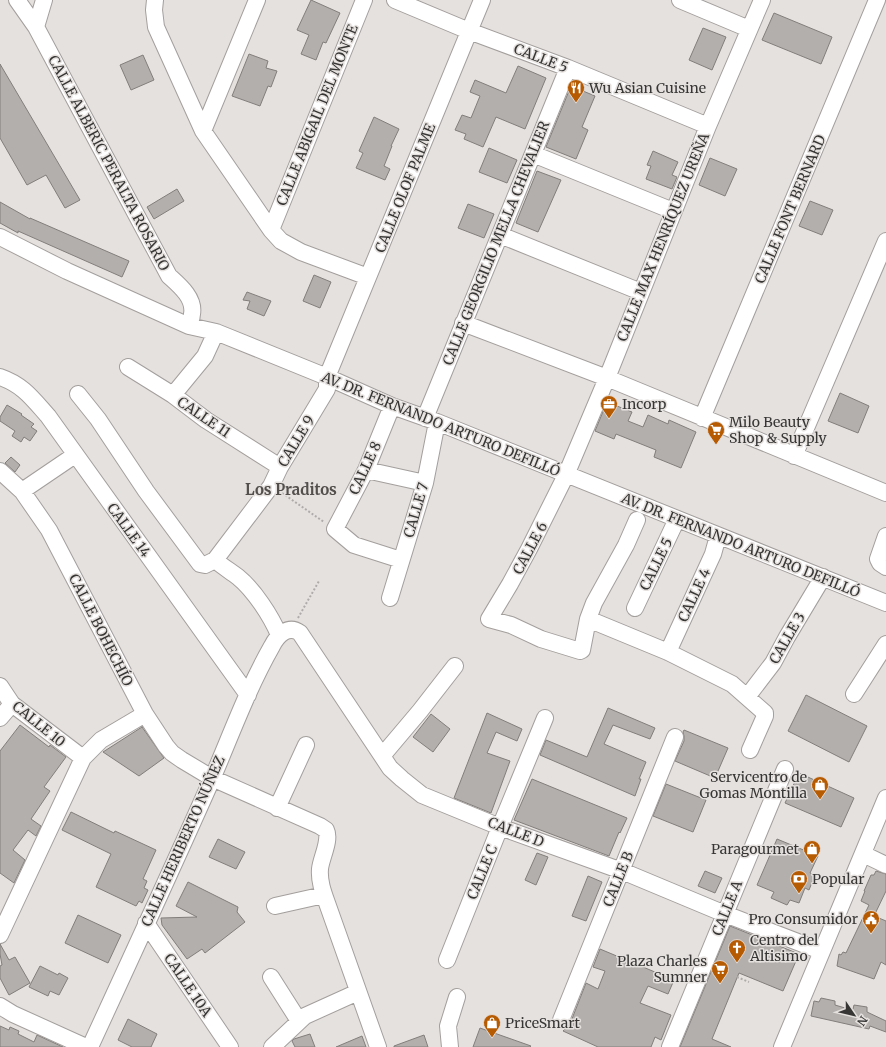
<svg xmlns="http://www.w3.org/2000/svg" width="886" height="1047" viewBox="0 0 886 1047" font-family="Merriweather,serif">
  <style>
    .building { fill: #b2afad; stroke: #827e7c }
    .lines { fill: none; stroke-linecap: round; stroke-linejoin: round }
    .minor-casing { stroke: #a39f9d; stroke-width: 18 }
    .path { stroke: #aeabaa; stroke-width: 2; stroke-dasharray: 2 2; stroke-linecap: butt }
    .minor { stroke: #fff; stroke-width: 16 }
    .labels { text-anchor: middle; dominant-baseline: central; stroke-width: 3; stroke-linejoin: round; paint-order: stroke }
    .street-label { font-size: 14px; fill: #373635; stroke: #e5e1df }
    .poi-label { font-size: 14px; fill: #373635; stroke: #e5e1df; text-anchor: start }
    .neighbourhood-label { font-size: 15px; font-weight: bold; fill: #524f4d; stroke: #e5e1df }
  </style>
  <rect width="100%" height="100%" fill="#e5e1df"/>
  <path class="building" d="M311,0L340,13L326,43L323,42L316,60L301,54L309,35L297,30Z
    M774,13L832,37L821,64L762,40Z
    M703,28L726,37L712,70L689,60Z
    M249,54L268,61L266,68L277,71L271,87L268,86L260,106L232,96Z
    M143,55L154,80L131,90L120,65Z
    M0,64L80,200L65,208L46,175L27,185L0,138Z
    M518,66L546,78L525,129L496,117L483,147L464,139L466,134L455,130L462,115L471,118L480,96L470,92L475,80L506,93Z
    M571,86L595,96L582,127L588,130L576,159L546,147Z
    M374,117L399,129L391,146H392L384,166L390,169L385,180L356,168L363,153L359,151Z
    M489,148L517,160L507,183L479,172Z
    M653,151L678,162L672,175L677,177L672,189L646,179L651,166L647,165Z
    M710,158L737,169L725,196L699,185Z
    M537,171L561,180L538,232L516,223Z
    M177,189L184,201L154,219L147,207Z
    M810,201L833,210L822,235L799,226Z
    M0,202L30,219V218L129,261L122,277L18,231V233L0,223Z
    M468,204L494,214L484,238L458,228Z
    M314,275L331,282L320,308L303,301Z
    M247,292L271,301L264,316L247,309L250,301L243,300Z
    M840,393L869,406L858,433L828,421Z
    M607,402L632,412L628,421L643,427L648,415L668,424L669,420L696,432L681,468L654,457L656,450L616,434L614,439L595,431Z
    M7,405L22,414L21,415L34,424L31,427L37,431L30,441L24,437L21,442L12,436L15,431L0,421V417Z
    M11,457L20,465L15,472L5,463Z
    M806,695L867,726L849,762L788,731Z
    M608,708L655,728L650,739L613,725L604,744L646,762L639,779H641L635,796L540,755L546,740L587,757Z
    M487,713L522,729L517,741L496,732L487,753L510,761L491,813L454,798Z
    M431,714L450,729L433,752L413,737Z
    M20,725L49,747L50,745L66,757L44,787L50,791L31,819L41,826L36,836L28,830L13,850L25,860L14,883L0,873V751Z
    M142,727L164,758L139,776L103,752Z
    M684,730L728,748L715,778L675,761L684,741V736L683,732Z
    M799,773L854,798L841,827L785,803Z
    M532,779L627,818L620,833L619,832L609,856L514,820Z
    M666,784L706,800L693,832L653,816Z
    M71,812L114,833L115,831L156,850L143,879L147,881L144,888L148,890L142,903L139,901L136,906L96,887L111,854L62,830Z
    M218,839L245,852L236,869L209,857Z
    M777,839L818,856L810,873L815,875L809,890L805,888L799,903L790,900L787,905L771,898L774,892L757,885Z
    M537,853L548,857L536,885L525,880Z
    M705,871L722,878L715,893L698,886Z
    M876,871L886,874V891L874,916L886,921V965L881,962L874,979L837,966L839,954L841,955L843,952L846,953L869,905L861,901L865,891H864L871,875H874Z
    M588,876L602,882L586,921L572,916Z
    M188,882L238,907L237,912L245,922L205,953L202,949L187,959L162,925L161,918L197,917L176,906Z
    M78,915L121,935L108,963L65,943Z
    M730,926L799,954L783,991L739,973L712,1039L731,1047H680Z
    M0,944L9,960L15,957L30,983L9,995L0,978V966L2,965L0,954Z
    M600,949L674,980L668,994L648,986L640,1003L671,1015L661,1040L655,1037L651,1047H598L563,1031L570,1024L586,983L598,989L605,971L593,967Z
    M40,966L58,975L59,973L68,978L59,995L50,991L48,996L29,987Z
    M821,998L835,1001V1005L845,1008L853,1009L854,1005L867,1007V1012L886,1021V1032L870,1026L869,1029L811,1016L814,1001L819,1002Z
    M128,1019L157,1034L151,1047H132L118,1040Z
    M0,1026L9,1030L10,1027L19,1031L18,1034L34,1042L37,1035L63,1047H0Z
    M480,1028L531,1046L530,1047H473Z
    M310,1034L315,1047H295L292,1041L294,1039Z
    M424,1035L428,1047H394V1046Z
    M362,1036L366,1047H336Z"/>
  <g class="lines">
    <defs>
      <path id="minor" d="M17,0L36,27L169,276C179,285 195,298 192,314C192,318 190,322 189,326
        M155,0L154,10L156,27L203,131L271,230L281,241L301,252L368,277
        M395,0L469,31L568,68L708,126
        M680,0L749,29
        M36,27L44,0
        M203,131L257,0
        M533,154L673,211
        M271,230L364,0
        M500,235L641,292
        M0,237L67,271L189,326L216,332L327,377L392,406L437,422L886,603
        M463,323L607,378L886,493
        M128,367L173,395L206,420L280,467
        M0,377C23,385 32,398 48,416L248,695
        M78,394L98,419L146,491L200,564L205,565L215,560L271,486L280,467L327,389V377L482,0
        M173,395L205,356L216,332
        M392,406L366,470L335,529L354,545L401,560
        M425,418L568,68
        M702,418L877,0
        M794,456L886,241
        M366,470L425,483
        M0,471L22,491L49,530L145,714L166,746L172,753L182,760L212,778L320,826L326,830C331,840 321,858 320,869C319,881 323,892 327,903L378,1047
        M22,491L75,455
        M637,520L626,545L594,603L588,619L582,650L580,651L541,639L511,625L489,619L510,584L529,549L566,475L607,378L708,126L762,0
        M886,536L878,559L880,563L886,567
        M215,560C222,566 230,571 238,577C254,590 271,616 279,635
        M390,598L425,483L437,422
        M635,608L677,519
        M588,619L668,652L732,684L765,713V716L750,750
        M668,652L713,554L718,536
        M0,686L12,704L83,758
        M854,694L886,644
        M747,697L773,663L787,637L823,577
        M0,718L12,704
        M382,756L420,711L455,666
        M277,808L306,745
        M863,854L886,865
        M275,906L324,895
        M146,923L230,1047
        M0,935L83,758L101,740L145,714
        M447,960L500,827L545,718
        M271,977L299,1021
        M0,1006L13,1014L86,1047
        M561,1020L675,737
        M90,1047C131,958 172,869 212,779C231,735 248,688 272,646C277,636 288,624 300,633L390,768L402,779L422,795L500,827L622,871L725,914L821,951
        M272,1047L305,1016L358,992
        M450,1047L448,1026L457,997
        M670,1047L785,769
        M782,1047L886,798"/>
    </defs>
    <use href="#minor" class="minor-casing"/>
    <path class="path" d="M282,493L324,522
      M298,618L319,581
      M737,977L749,982"/>
    <use href="#minor" class="minor"/>
  </g>
  <defs>
    <symbol id="restaurant-pin" viewBox="-11 -11 22 30"><path d="M0 17L-7.5 6A9.5 9.5 0 1 1 7.5 6Z" fill="#b75b02" stroke="#e5e1df"/><path d="M-5-6h1v4h1v-4h1v4h1v-4h1v5L-1.5 .5V6h-2V.5L-5-1ZM5-6V6H3V1.5H1.5Q1.5-4 5-6Z" fill="#fff"/></symbol>
    <symbol id="office-pin" viewBox="-11 -11 22 30"><path d="M0 17L-7.5 6A9.5 9.5 0 1 1 7.5 6Z" fill="#b75b02" stroke="#e5e1df"/><path d="M-6-3h4V-5.5h4V-3h4V5H-6ZM-1-4.5V-3h2v-1.5ZM-6 0V1H6V0Z" fill="#fff"/></symbol>
    <symbol id="supermarket-pin" viewBox="-11 -11 22 30"><path d="M0 17L-7.5 6A9.5 9.5 0 1 1 7.5 6Z" fill="#b75b02" stroke="#e5e1df"/><path d="M-6-5.5h2.5l.6 2H6L4.5 2H-2.5L-4.4-4H-6ZM-1.5 3.2a1.3 1.3 0 1 0 .1 0ZM3 3.2a1.3 1.3 0 1 0 .1 0Z" fill="#fff"/></symbol>
    <symbol id="shop-pin" viewBox="-11 -11 22 30"><path d="M0 17L-7.5 6A9.5 9.5 0 1 1 7.5 6Z" fill="#b75b02" stroke="#e5e1df"/><path d="M-5-2.5h2.3a2.7 3.5 0 0 1 5.4 0H5L5.5 6h-11ZM-1.5-2.5h3a1.5 2.3 0 0 0-3 0Z" fill="#fff"/></symbol>
    <symbol id="bank-pin" viewBox="-11 -11 22 30"><path d="M0 17L-7.5 6A9.5 9.5 0 1 1 7.5 6Z" fill="#b75b02" stroke="#e5e1df"/><path d="M-6-4H6V4H-6ZM0-2.3a2.3 2.3 0 1 0 0 4.6a2.3 2.3 0 1 0 0-4.6Z" fill="#fff"/></symbol>
    <symbol id="civic-pin" viewBox="-11 -11 22 30"><path d="M0 17L-7.5 6A9.5 9.5 0 1 1 7.5 6Z" fill="#b75b02" stroke="#e5e1df"/><path d="M-.6-6.5H3V-4.5H.6V-3L4-1V1h2V6H-6V1h2V-1L-.6-3ZM-1.2 2.5V6h2.4V2.5Z" fill="#fff"/></symbol>
    <symbol id="church-pin" viewBox="-11 -11 22 30"><path d="M0 17L-7.5 6A9.5 9.5 0 1 1 7.5 6Z" fill="#b75b02" stroke="#e5e1df"/><path d="M-1.2-6h2.4v3.5h3.3v2.4h-3.3V6h-2.4V-.1h-3.3v-2.4h3.3Z" fill="#fff"/></symbol>
  </defs>
  <g fill-rule="evenodd">
    <use href="#restaurant-pin" x="566" y="78" width="20" height="27"/>
    <use href="#office-pin" x="599" y="394" width="20" height="27"/>
    <use href="#supermarket-pin" x="706" y="420" width="20" height="27"/>
    <use href="#shop-pin" x="810" y="775" width="20" height="27"/>
    <use href="#shop-pin" x="802" y="839" width="20" height="27"/>
    <use href="#bank-pin" x="789" y="869" width="20" height="27"/>
    <use href="#civic-pin" x="861" y="909" width="20" height="27"/>
    <use href="#church-pin" x="727" y="938" width="20" height="27"/>
    <use href="#supermarket-pin" x="710" y="959" width="20" height="27"/>
    <use href="#shop-pin" x="482" y="1013" width="20" height="27"/>
  </g>
  <g class="labels">
    <g class="street-label">
      <text transform="translate(541 58) rotate(21)">CALLE 5</text>
      <text transform="translate(317 115) rotate(-68)">CALLE ABIGAIL DEL MONTE</text>
      <text transform="translate(109 163) rotate(62)">CALLE ALBERIC PERALTA ROSARIO</text>
      <text transform="translate(405 188) rotate(-68)">CALLE OLOF PALME</text>
      <text transform="translate(790 209) rotate(-67)">CALLE FONT BERNARD</text>
      <text transform="translate(663 237) rotate(-68)">CALLE MAX HENRÍQUEZ UREÑA</text>
      <text transform="translate(496 243) rotate(-68)">CALLE GEORGILIO MELLA CHEVALIER</text>
      <text transform="translate(204 417) rotate(34)">CALLE 11</text>
      <text transform="translate(441 424) rotate(22)">AV. DR. FERNANDO ARTURO DEFILLÓ</text>
      <text transform="translate(296 441) rotate(-59)">CALLE 9</text>
      <text transform="translate(365 468) rotate(-65)">CALLE 8</text>
      <text transform="translate(416 510) rotate(-74)">CALLE 7</text>
      <text transform="translate(129 530) rotate(54)">CALLE 14</text>
      <text transform="translate(741 545) rotate(22)">AV. DR. FERNANDO ARTURO DEFILLÓ</text>
      <text transform="translate(530 548) rotate(-62)">CALLE 6</text>
      <text transform="translate(656 564) rotate(-64)">CALLE 5</text>
      <text transform="translate(694 595) rotate(-65)">CALLE 4</text>
      <text transform="translate(101 630) rotate(63)">CALLE BOHECHÍO</text>
      <text transform="translate(787 638) rotate(-60)">CALLE 3</text>
      <text transform="translate(39 724) rotate(39)">CALLE 10</text>
      <text transform="translate(516 832) rotate(21)">CALLE D</text>
      <text transform="translate(183 841) rotate(-66)">CALLE HERIBERTO NÚÑEZ</text>
      <text transform="translate(482 872) rotate(-68)">CALLE C</text>
      <text transform="translate(618 879) rotate(-68)">CALLE B</text>
      <text transform="translate(727 908) rotate(-68)">CALLE A</text>
      <text transform="translate(188 985) rotate(56)">CALLE 10A</text>
    </g>
    <g class="poi-label">
      <text x="589" y="88">Wu Asian Cuisine</text>
      <text x="622" y="404">Incorp</text>
      <text x="729" y="422">Milo Beauty<tspan x="729" dy="16">Shop &amp; Supply</tspan></text>
      <text x="807" y="777" text-anchor="end">Servicentro de<tspan x="807" dy="16">Gomas Montilla</tspan></text>
      <text x="799" y="849" text-anchor="end">Paragourmet</text>
      <text x="812" y="879">Popular</text>
      <text x="858" y="919" text-anchor="end">Pro Consumidor</text>
      <text x="750" y="940">Centro del<tspan x="750" dy="16">Altisimo</tspan></text>
      <text x="707" y="961" text-anchor="end">Plaza Charles<tspan x="707" dy="16">Sumner</tspan></text>
      <text x="505" y="1023">PriceSmart</text>
    </g>
    <g class="neighbourhood-label">
      <text x="291" y="489">Los Praditos</text>
    </g>
  </g>
  <g transform="translate(854 1015) rotate(125)" stroke="#e5e1df" stroke-width="3" paint-order="stroke">
  <path d="M0-3L7 15L0 10L-7 15Z" fill="#373635"/>
  <text y="-6" font-size="11" font-weight="bold" text-anchor="middle" fill="#373635">N</text>
  </g>
</svg>
